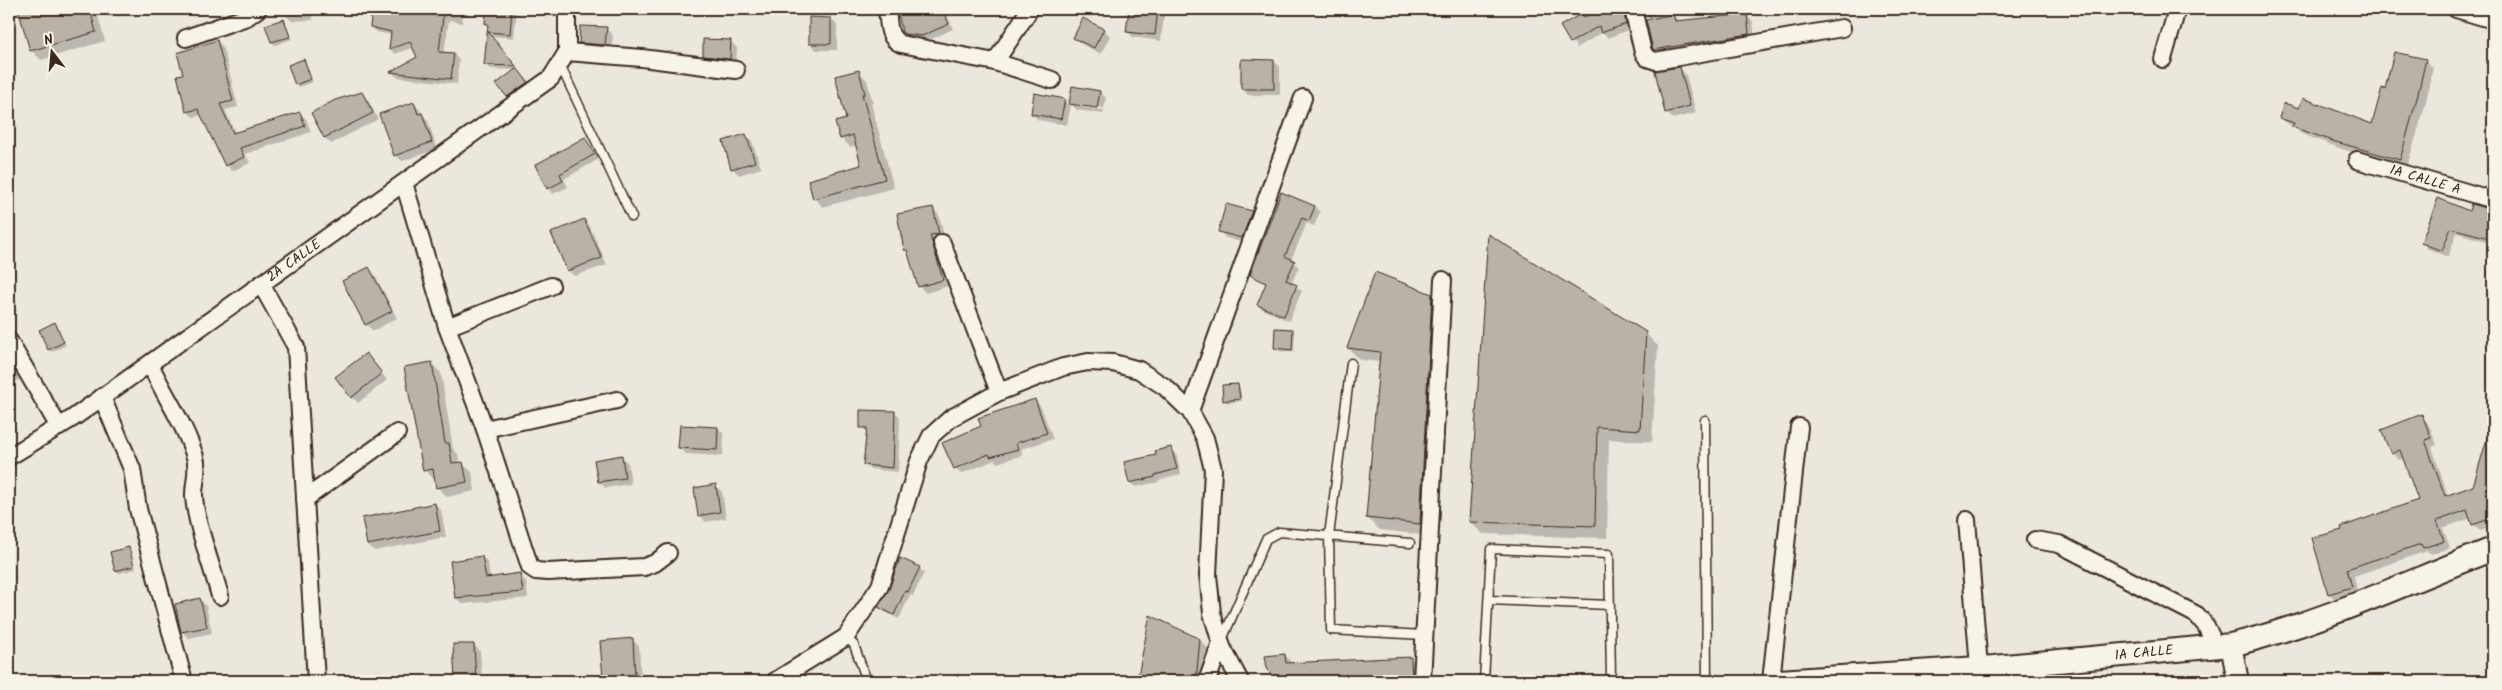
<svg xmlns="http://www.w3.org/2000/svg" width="2502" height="690" viewBox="0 0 2502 690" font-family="Kalam,sans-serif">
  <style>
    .shadow { fill: #0003; fill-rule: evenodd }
    .building { fill: #bab2a7; stroke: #3b2a1e }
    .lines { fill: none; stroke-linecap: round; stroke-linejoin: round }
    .service-casing { stroke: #3b2a1e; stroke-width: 11 }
    .minor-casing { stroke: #3b2a1e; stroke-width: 20 }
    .tertiary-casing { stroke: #3b2a1e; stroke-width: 24 }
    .secondary-casing { stroke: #3b2a1e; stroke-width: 26 }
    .service { stroke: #f7f3e8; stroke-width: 8 }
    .minor { stroke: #f7f3e8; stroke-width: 16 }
    .tertiary { stroke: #f7f3e8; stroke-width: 20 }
    .secondary { stroke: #f7f3e8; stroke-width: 22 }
    .labels { text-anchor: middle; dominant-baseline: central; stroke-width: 5; stroke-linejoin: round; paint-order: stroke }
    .street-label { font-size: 14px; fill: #3b2a1e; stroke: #f7f3e8 }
  </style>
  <rect width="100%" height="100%" fill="#ece7dc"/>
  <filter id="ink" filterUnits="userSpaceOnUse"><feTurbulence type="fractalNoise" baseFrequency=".02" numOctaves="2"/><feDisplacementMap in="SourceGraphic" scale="10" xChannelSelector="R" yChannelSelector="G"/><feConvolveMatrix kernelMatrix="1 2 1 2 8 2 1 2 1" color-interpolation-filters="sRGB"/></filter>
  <g filter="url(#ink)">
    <path class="shadow" d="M20,9H96L105,41L41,60L31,50Z
      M285,9H312L313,20L292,21L285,15Z
      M373,9H463L462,23L449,20L444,53L453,54L459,60L457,84L397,77L392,72L419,58L414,47L395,54L390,49L392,35L377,32L371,26Z
      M487,9H517L514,38L491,36L534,89L514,103L508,96L515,70L491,69L486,65L489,26L487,23Z
      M936,9H943L946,12L953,29L927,41L909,38L904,33L924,14Z
      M1130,9H1158L1164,15L1161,41L1133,37L1127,31Z
      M1608,9H1632L1631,29L1608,38L1603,32L1577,48L1562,27Z
      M1644,9H1658L1660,18L1673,15L1680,22L1747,15L1753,22L1755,40L1661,55L1655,49L1650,20Z
      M2453,9H2493V18Z
      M831,19L837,25V50H816L810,43Z
      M284,20L292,39L275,45L272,42Z
      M606,29L613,35L611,51L586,49L580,42Z
      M1104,30L1110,36L1101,54L1081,44L1075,37Z
      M217,41L223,47L238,107L225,110L236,134L300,113L306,119L311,132L245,154L250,163L232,171L226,165L202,115L193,117L187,111L185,75Z
      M730,41L737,48L736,64L710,62L704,55Z
      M303,60L313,82L299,87L296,84Z
      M2425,60L2433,68L2425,106L2407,167L2345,150L2302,134L2280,118L2373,125L2386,90Z
      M1274,61L1280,67V95H1248L1242,89Z
      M1680,68L1686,75L1696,113L1673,119L1666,112Z
      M858,71L867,80L873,103H871L894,188L823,207L814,198L862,166L857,145L850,147L841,138Z
      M1073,87L1100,92L1106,98L1103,114L1077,110L1071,104L1067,125L1038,120L1032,114L1064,100L1070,106ZM1076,103L1104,108L1103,110L1076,106Z
      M361,93L368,100L378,119L331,144L325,138Z
      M414,103L428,121L437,149L402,161L395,155Z
      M746,135L752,141L761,168L739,175L732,168Z
      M585,139L599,159L564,179L568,187L553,194L548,188Z
      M1282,194L1315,207L1320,212L1314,226L1307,223L1291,260L1299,267L1291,284L1302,291L1289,321L1264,310L1258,304L1267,285L1251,274Z
      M933,208L939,215L945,240L936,242L948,286L926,293L919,286L910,254L906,250Z
      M2493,210V243L2457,233L2448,257L2428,249L2422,242L2470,213Z
      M1251,212L1257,218L1248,244L1226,238L1220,232Z
      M584,220L590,227L607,265L574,276L568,270Z
      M368,268L375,275L397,318L373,331L366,324Z
      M1432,295L1444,308L1432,536L1380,530L1367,518L1381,362L1360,360L1348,348Z
      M55,324L66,345L52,352L49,349Z
      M1292,331L1295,333L1294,352L1278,351L1275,348Z
      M1645,333L1658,346L1652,442L1609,439L1607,538L1483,534L1470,522Z
      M9,359L21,379L9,385Z
      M372,361L387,380L358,403L352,397Z
      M431,363L441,373L453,449L458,454L460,463H462L472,472L475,491L447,497L438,487L436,479H434L424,470Z
      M1237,385L1240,388L1242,401L1228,403L1225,400Z
      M1035,400L1041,407L1053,439L1021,449L1023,455L997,463L995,460L961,474L955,468L982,427Z
      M895,412L900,417L898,472L870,469L865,464L867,432L862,427Z
      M2421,416L2428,423L2437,445L2432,447L2448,496L2474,487L2486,447L2493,449V527L2480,531L2473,524L2471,518L2443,528L2450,548L2431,554L2427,551L2354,576L2358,594L2336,600L2329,593L2343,531L2419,500L2405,458L2399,460L2392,453Z
      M718,428L724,434L723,456L686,454L679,448Z
      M1171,448L1176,453L1181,474L1159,480V482L1135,487L1130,482L1158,456Z
      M621,457L628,463L631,484L606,488L599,482L596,461Z
      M716,486L722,492L726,518L706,522L699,515Z
      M435,504L441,510L446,537L374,551L368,545Z
      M129,548L136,569L119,573L116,570Z
      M482,557L488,563L490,578L519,575L526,581L528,598L463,604L456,598L451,562Z
      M919,568L924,573L913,596L910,595L899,619L885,612L880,607Z
      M200,600L206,606L212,633L189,638L182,632Z
      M1151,617L1200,640L1212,653L1210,681H1138Z
      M632,640L639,646L641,681H607L604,678Z
      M474,645L480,651L482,681H456L455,646Z
      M1285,655L1293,664L1410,658L1420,668V681H1276L1274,678Z
      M258,677L261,681H240Z"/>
    <path class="building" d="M18,9H90L96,32L30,51Z
      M372,9H444L439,52L454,53L451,79L390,72L417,57L410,42L389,49L391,32L370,27Z
      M486,9H512L510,34L488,32L516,66L484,65L488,24H485Z
      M918,9H942L949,24L922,36L905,34L902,32L898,13Z
      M1129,9H1158L1155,35L1126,32Z
      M1604,9H1623L1626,24L1601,33L1599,26L1570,43L1560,26L1581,14L1583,17Z
      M1643,9H1661V10L1645,17Z
      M1673,14L1675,21L1747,14L1749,34L1653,50L1646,20Z
      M809,17L831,18V44H809Z
      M1083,18L1104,29L1094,48L1073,38Z
      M284,19L290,37L271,42L265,25Z
      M580,26L607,27L605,45L579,43Z
      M703,39L731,40L730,59L703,56Z
      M217,40L233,101L220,104L233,133L300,112L305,126L240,148L244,157L225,166L198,109L186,112L177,75L183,74L177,53Z
      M2394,52L2426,59L2417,98L2400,160L2336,142L2292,127L2294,123L2279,118L2284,103L2299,108L2303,98L2372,124L2382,88L2385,89Z
      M304,59L311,79L295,85L288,65Z
      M1241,59L1274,60V89H1241Z
      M1680,67L1690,106L1665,113L1655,71Z
      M517,68L528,82L507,97L496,84Z
      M859,70L865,94H862L885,179L813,199L808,180L861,165L853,135L840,139L835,122L846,119L835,76Z
      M1072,86L1100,91L1097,108L1069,104Z
      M362,92L373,113L324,138L311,113L335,100Z
      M1034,93L1065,99L1061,119L1031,114Z
      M414,102L418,114L422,113L432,142L394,156L379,114Z
      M746,134L755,162L731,169L723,141Z
      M585,137L595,154L560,174L563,181L547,189L535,165Z
      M1281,192L1315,206L1309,221L1302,218L1285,256L1295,261L1286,280L1297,285L1284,316L1257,305L1266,283L1250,275Z
      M2438,198L2469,211L2471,204L2493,210V239L2451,228L2442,251L2421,243Z
      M1226,204L1252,211L1242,238L1218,232Z
      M933,207L939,234L930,235L943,280L918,287L907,250H904L897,214Z
      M584,219L602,258L567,271L551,233Z
      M1488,234L1646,332L1640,430L1597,427L1595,526L1469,522Z
      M369,267L392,311L365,325L342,281Z
      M1375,272L1432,294L1420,524L1366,518L1380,352L1347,348Z
      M55,322L64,342L48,350L39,330Z
      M1275,328L1293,329L1292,350L1274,348Z
      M366,353L382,373L351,398L335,377Z
      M432,362L445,443H449L452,463L463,462L467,482L436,488L433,469L423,471L404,367Z
      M1238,384L1240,399L1223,401L1222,385Z
      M1035,399L1047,433L1016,443L1018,449L990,457L989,454L954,469L942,443L981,426L978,418Z
      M860,410L895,411L893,468L863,465L867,428H860Z
      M2422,414L2431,438L2425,440L2445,496L2473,486L2489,432L2493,433V518L2472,525L2467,510L2437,521L2444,541L2423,548L2421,544L2347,569L2352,587L2328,594L2312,538L2342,530L2341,527L2418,500L2400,450L2391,454L2381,430Z
      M680,425L718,427L717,450L678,448Z
      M1171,447L1177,469L1155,475V477L1129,483L1124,462L1156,455L1155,451Z
      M622,455L625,478L598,482L594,460Z
      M716,484L720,512L698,516L694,488Z
      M435,503L440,531L367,545L362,518Z
      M129,547L134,566L115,571L110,552Z
      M482,556L486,578L520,573L523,592L455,598L450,561Z
      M900,558L920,567L908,592L905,591L894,615L878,607L889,589Z
      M200,598L207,627L181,632L175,604Z
      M1150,615L1200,639L1196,681H1137Z
      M633,638L635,677L603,679L600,641Z
      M453,644H474L476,681H455Z
      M1285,654L1286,663L1411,657L1412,681H1274L1267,668L1265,656Z"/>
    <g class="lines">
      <defs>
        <path id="service" d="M560,65L632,217
          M1351,363L1329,536L1331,630L1424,635
          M1705,420L1707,681
          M1489,600L1610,605
          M846,637L854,645L867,681
          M1222,640L1266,539L1279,532L1410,543
          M1484,681L1491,549L1609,554L1611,681"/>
        <g id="minor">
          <path d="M887,9C889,23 887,38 901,44L995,62L1052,80"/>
          <path d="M1633,9L1643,52L1647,58L1656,61L1842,28"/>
          <path d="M2456,9L2493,20"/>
          <path d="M186,38L247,17L258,9"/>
          <path d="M567,52L642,58L736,70"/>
          <path d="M2163,59L2177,9"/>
          <path d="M995,62L1030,9"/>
          <path id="s1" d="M2357,160L2493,200"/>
          <path d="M404,183L447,327L485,429L530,567L536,571L548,572L644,567L655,563L668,553"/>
          <path d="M942,243L999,392"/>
          <path d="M261,284L296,347L316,681"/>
          <path d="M447,327L551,286"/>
          <path d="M9,341L59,427"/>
          <path d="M150,364C164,395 185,424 195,457C199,471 194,482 194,495C195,522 213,569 220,596"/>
          <path d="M102,397L132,469L138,509L184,681"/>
          <path d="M1190,411L1303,98"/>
          <path d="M485,429L617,400"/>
          <path id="s2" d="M9,457L73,418L551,78L567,52V9"/>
          <path d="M305,499L397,433"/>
          <path d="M1967,520L1979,667"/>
          <path d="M2035,540L2059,544L2197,615L2206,626L2216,647"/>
          <path d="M775,681L846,637L880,586L919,461L931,436L951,418L999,392L1063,367L1088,362L1113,363L1139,370L1165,387L1190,411L1205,438L1213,469L1208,575L1212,613L1222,647L1240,681"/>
          <path d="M1207,681L1221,643"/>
          <path d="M1422,681L1443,280"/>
          <path d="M1771,681L1799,427"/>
        </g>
        <path id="tertiary" d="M2231,645L2238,681"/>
        <g id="secondary">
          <path id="s3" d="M1779,681L1994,667L2231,645C2322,623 2407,582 2493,549"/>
        </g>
      </defs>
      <use href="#service" class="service-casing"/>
      <use href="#minor" class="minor-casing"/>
      <use href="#tertiary" class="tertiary-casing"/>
      <use href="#secondary" class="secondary-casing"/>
      <use href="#service" class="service"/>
      <use href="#minor" class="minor"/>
      <use href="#tertiary" class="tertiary"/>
      <use href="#secondary" class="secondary"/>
    </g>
  </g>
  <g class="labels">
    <g class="street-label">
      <text stroke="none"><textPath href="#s1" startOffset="71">1A CALLE A</textPath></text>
      <text stroke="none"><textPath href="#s2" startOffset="346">2A CALLE</textPath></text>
      <text stroke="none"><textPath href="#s3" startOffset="366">1A CALLE</textPath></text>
    </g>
  </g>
  <rect width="2502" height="690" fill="none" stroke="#f7f3e8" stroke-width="30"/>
  <rect x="15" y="15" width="2472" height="660" fill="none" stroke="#3b2a1e" stroke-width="2" filter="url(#ink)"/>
  <g transform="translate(52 52) rotate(344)" stroke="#f7f3e8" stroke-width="4" paint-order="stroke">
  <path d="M0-4L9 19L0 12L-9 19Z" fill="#3b2a1e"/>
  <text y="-8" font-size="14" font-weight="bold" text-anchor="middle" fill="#3b2a1e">N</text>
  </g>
</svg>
